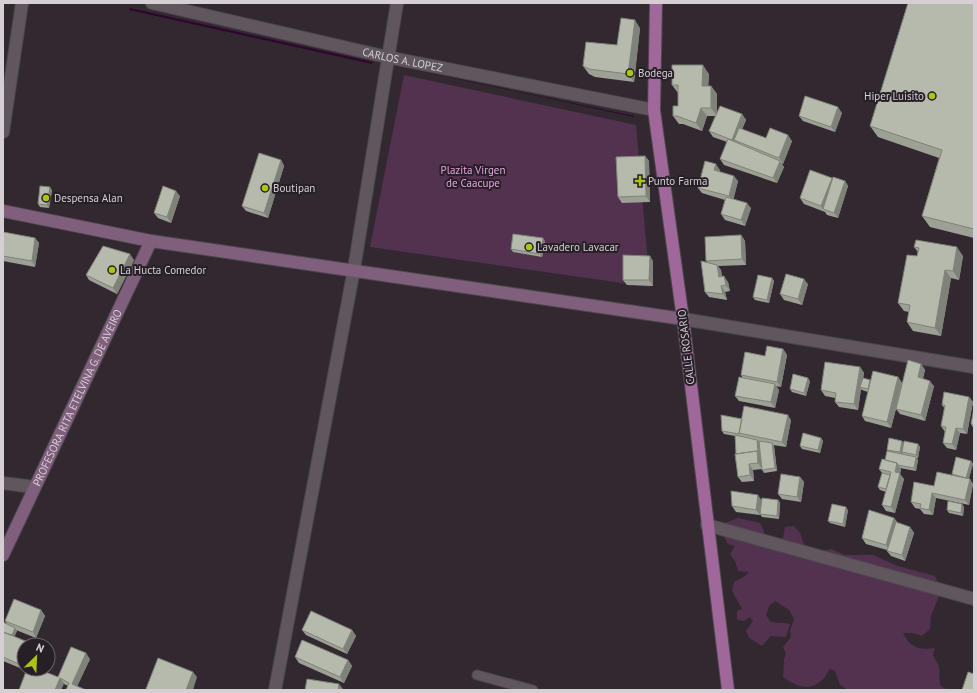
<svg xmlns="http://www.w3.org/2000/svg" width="977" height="693" viewBox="0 0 977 693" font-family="'PT Sans',sans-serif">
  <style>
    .green { fill: #52324f }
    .water { fill: #30052e }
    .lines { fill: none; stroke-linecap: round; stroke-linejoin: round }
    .lane-casing { stroke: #4e464d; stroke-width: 11 }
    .street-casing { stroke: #4e464d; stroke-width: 14 }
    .secondary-casing { stroke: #4e464d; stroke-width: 14 }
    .primary-casing { stroke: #4e464d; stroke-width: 14 }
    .lane { stroke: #60565e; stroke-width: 9 }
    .street { stroke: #60565e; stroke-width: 12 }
    .secondary { stroke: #805f7c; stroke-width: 12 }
    .primary { stroke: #9f679a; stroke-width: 12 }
    .wall { fill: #9da095; fill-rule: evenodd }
    .shaded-wall { fill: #7f8279 }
    .building { fill: #b6baad; stroke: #7f8279 }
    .poi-dot { fill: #acc611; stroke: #271f26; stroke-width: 1.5 }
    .labels { text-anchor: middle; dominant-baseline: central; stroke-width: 4; stroke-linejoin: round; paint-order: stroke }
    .street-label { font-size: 11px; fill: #d5cfd4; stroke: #271f26 }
    .poi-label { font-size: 11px; fill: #d5cfd4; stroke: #271f26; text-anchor: start }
    .park-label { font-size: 11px; fill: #e9a1e3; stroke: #271f26 }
  </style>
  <rect width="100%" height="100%" fill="#312830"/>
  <path class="green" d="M404,75L636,125L650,287L370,247Z
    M738,518L760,523L764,531L765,538L777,543L783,538L785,527L794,526L800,533L810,561L816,553L831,549L845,555H873L898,566L935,576L941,591L931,616L930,629L922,636L913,633H903C910,648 919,650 935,648L933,655L939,666L940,685L947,690H848L840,685L835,671L830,669C828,671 827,674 825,677C811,693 797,687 783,677L784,659L786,654L783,647L791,637L790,630L794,619L789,610L775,601L769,606L766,615L770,621C777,624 783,622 790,624L786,637L771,636L762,646L749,638L746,631L753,621L750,617L744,621L737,620V611L742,609L732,591L734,582L745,576L749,572L738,571L735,561L730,554L735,546L728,544L721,531L725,523Z"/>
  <path class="water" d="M130,8L373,62L372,64L129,10Z
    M402,67L634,116V117Z"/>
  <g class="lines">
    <defs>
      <path id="lane" d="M477,675L533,690"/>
      <g id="street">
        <path id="s1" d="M152,3L387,57L654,110"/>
        <path d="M3,132L22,3"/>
        <path d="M683,319L974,367"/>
        <path d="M3,483L34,487"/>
        <path d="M707,525L974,599"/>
        <path d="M275,690L354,269L397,3"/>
      </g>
      <g id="secondary">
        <path d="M3,211L151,241L683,319"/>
        <path id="s2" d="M3,555L151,241"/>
      </g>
      <path id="primary" d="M656,3L654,110L683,319L728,690"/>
    </defs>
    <use href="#lane" class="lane-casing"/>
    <use href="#street" class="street-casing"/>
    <use href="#secondary" class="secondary-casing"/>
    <use href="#primary" class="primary-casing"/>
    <use href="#lane" class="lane"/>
    <use href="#street" class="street"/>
    <use href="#secondary" class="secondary"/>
    <use href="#primary" class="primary"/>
  </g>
  <path class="wall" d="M974,3V238L930,227L922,216L939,158L878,137L870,126Z
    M640,28L634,82L595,77L589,74L583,66L617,45Z
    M709,74L708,86H711L717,94V113L742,114L746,120L742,129L766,138L792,141L783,164L781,163L784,167L777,183L724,165L720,159L727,142L713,137L709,131L715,116H707L702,131L683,124H679L673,116L678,106V93L672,85Z
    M842,113L835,132L803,121L799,116Z
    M645,156L649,161L650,202L622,203L618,197Z
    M281,160L284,166L268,218L246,211L242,206Z
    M720,170L719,172L738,181L733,199L751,208L745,226L725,220L721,214L725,200L702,193L698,188Z
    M832,178V179L845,181L848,186L838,218L827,215L825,212L804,204L800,198Z
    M52,190L49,208L40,207L38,204Z
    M180,196L171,223L158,218L154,213Z
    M3,232L35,238L39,243L35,267L3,261Z
    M741,235L745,241L746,265L718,266L721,270L722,277L728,282L730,291L725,292L727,300L709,297L705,292L708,263L706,261Z
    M545,241L542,257L513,252L511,249Z
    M914,247L963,256L959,280L951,278L941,336L913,331L907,322L909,312L904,311L898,303L917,256L918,252Z
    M134,260L117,294L89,280L86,275Z
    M653,261V286L627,285L623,280Z
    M772,278L774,281L769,303L755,300L753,297Z
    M808,284L802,305L784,300L780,294Z
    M783,349L787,355L781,387L776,386L779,390L775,408L739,401L735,396L743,378L741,375L765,356Z
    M921,364L925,370L923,379L934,386L925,421L900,414L896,409L891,428L865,421L862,416L868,392L862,390L861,389L858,410L839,407L835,402V398L825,396L821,390L860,367L864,373L863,378L870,380L898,377L902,383Z
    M810,381L806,396L792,392L790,389Z
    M969,397L973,402L967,434L960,433L956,450L947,448L943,443L945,432L941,426L945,409L942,405Z
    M974,408V429L971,424Z
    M742,419L791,420L786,447L773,445L774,446L777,471L764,473L762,469L753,470L754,481L742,482L738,477L735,436L724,434L722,431ZM757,441L759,442L760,457L759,443Z
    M821,438L823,441L820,453L802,449L800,446Z
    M904,443L918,444L920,447L918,458H917L918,460L916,471L900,468L901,469L900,474L904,479L895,513L886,511L882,505L886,492L880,490L878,487L882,473L879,469L885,460L888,451L887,450Z
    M971,461L973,464L969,478L973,484L969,505L936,498L933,515L924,514L920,509L915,508L911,502L934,486L953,475L952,474Z
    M800,477L804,482L801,502L782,499L778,494Z
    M778,500L780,503L779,519L762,517L760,514Z
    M762,501L760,515L736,512L732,506Z
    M962,504L964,507L963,516L949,513L947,510Z
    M848,510L845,527L830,523L828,521Z
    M894,518L898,523L910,527L914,533L905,561L891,556L887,551V550L866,544L862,538Z
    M41,610L45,616L36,638L16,630L17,631L14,636L30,643L31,645H24L25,670L3,661V622L7,624L5,621Z
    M302,630H352L356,636L347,654L306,635Z
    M295,657L348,660L352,666L344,683L299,663Z
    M90,659L77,686H68L64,684L58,677Z"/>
  <path class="shaded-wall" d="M635,20L640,28L634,82L628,74Z
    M703,65L709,74L708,94L702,86Z
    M711,86L717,94V116L711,108Z
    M838,107L842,113L835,132L831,127Z
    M701,108L707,116L702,131L696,123Z
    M742,114L746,120L737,142L734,140L736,143V145L732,140Z
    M788,135L792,141L783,164L779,158Z
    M645,156L649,161L650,202L646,196Z
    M281,160L284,166L268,218L264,213Z
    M780,161L784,167L777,183L773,178Z
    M716,164L720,170L718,176L714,170Z
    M734,176L738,181L733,202L729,196Z
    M832,178L836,184L823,209L825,212L821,206Z
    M845,181L848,186L838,218L834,213Z
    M50,187L52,190L49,208L47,205Z
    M176,191L180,196L171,223L167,217Z
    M747,203L751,208L745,226L741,220Z
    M741,235L745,241L746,265L742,259Z
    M35,238L39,243L35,267L32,261Z
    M543,238L545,241L542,257L540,254Z
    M957,247L963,256L959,280L953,271Z
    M130,254L134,260L117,294L113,288Z
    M650,256L653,261V286L649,280Z
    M717,265L721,270L723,283L719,277Z
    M945,270L951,278L941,336L935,328Z
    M724,276L728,282L730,291L726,285Z
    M772,278L774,281L769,303L767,300Z
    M804,279L808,284L802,305L798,299Z
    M721,286L725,292L727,300L723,294Z
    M783,349L787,355L781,387L777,382Z
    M921,364L925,370L921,383L918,377Z
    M860,367L864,373L862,387H860L861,389L858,410L854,404Z
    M898,377L902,383L891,428L887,422Z
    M808,378L810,381L806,396L804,393Z
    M930,381L934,386L925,421L921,415Z
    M775,384L779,390L775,408L771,402Z
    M969,397L973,402L967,434L963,429Z
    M788,415L791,420L786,447L782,442Z
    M956,428L960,433L956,450L952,444Z
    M821,438L823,441L820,453L818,450Z
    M757,440L759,443L762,469L758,463Z
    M902,441L904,444L902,452L903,454L902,455L900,452Z
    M772,443L774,446L777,471L775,468Z
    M918,444L920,447L918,458L916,455Z
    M916,457L918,460L916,471L914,468Z
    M971,461L973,464L968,481L966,478Z
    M897,463L901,469L900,474L904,479L895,513L891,507L895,472Z
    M749,464L753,470L754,481L750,475Z
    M800,477L804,482L801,502L797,497Z
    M970,479L973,484L969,505L965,500Z
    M932,493L936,498L933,515L929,510Z
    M758,495L762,501L760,515L756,510Z
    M778,500L780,503L779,519L777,516Z
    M962,504L964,507L963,516L961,513Z
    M846,507L848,510L845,527L843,524Z
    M894,518L898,523L890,551L886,545Z
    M910,527L914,533L905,561L902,555Z
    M41,610L45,616L36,638L33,632Z
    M15,628L17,631L13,640L11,637Z
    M352,630L356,636L347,654L343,649Z
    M86,653L90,659L76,689L72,684Z
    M24,657V669H25V670L21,665Z
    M348,660L352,666L344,683L340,677Z
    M193,672L197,677L193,690H186Z
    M60,678L64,684L61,690H55Z
    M339,684L343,689V690H338Z"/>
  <path class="building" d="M908,3H974V229L922,216L942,150L870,126Z
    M621,18L635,20L628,74L589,69L583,66L586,42L617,45Z
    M672,65H703L702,86H711V108H701L696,123L677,116H673V106H678V85H672Z
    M805,96L838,107L831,127L799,116Z
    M720,106L742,114L732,140L709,131Z
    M739,128L766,138L770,128L788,135L779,158L734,140Z
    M728,139L780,161L773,178L720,159Z
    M259,153L281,160L264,213L242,206Z
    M645,156L646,196L618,197L616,157Z
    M705,161L716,164L714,170L734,176L729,196L698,188Z
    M810,170L832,178L821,206L800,198Z
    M833,177L845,181L834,213L823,209Z
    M40,186L50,187L47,205L38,204Z
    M163,186L176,191L167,217L154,213Z
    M726,197L747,203L741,220L721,214Z
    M3,232L35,238L32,261L3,256Z
    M513,234L543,238L540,254L511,249Z
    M741,235L742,259L706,261L705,237Z
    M916,240L957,247L953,271L945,270L935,328L907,322L910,305L898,303L907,255L917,256L919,248L914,247Z
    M103,246L130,254L113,288L86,275Z
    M623,255L650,256L649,280H623Z
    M701,261L717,265L719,277L724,276L726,285L721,286L723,294L705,292Z
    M786,274L804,279L798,299L780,294Z
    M758,275L772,278L767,300L753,297Z
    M767,346L783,349L777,382L741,375L745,352L765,356Z
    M908,360L921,364L918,377L930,381L921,415L896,409Z
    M825,362L860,367L854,404L835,402L836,393L821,390Z
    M873,371L898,377L887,422L862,416Z
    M793,374L808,378L804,393L790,389Z
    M739,377L775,384L771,402L735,396Z
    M863,378L870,380L868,389L860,387Z
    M944,392L969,397L963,429L956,428L952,444L943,443L946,427L941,426L945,405H942Z
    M744,406L788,415L782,442L739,433Z
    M974,408V425L971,424Z
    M721,415L742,419L739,434L722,431Z
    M803,433L821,438L818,450L800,446Z
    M735,435L757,440L758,453L757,451L736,454Z
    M889,438L902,441L900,452L887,450Z
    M759,441L772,443L775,468L762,470Z
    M904,441L918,444L916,455L902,452Z
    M757,451L758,463L749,464L750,475L738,477L735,454Z
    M887,451L916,457L914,468L898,465L897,463L885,460Z
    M956,457L971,461L966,478L952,474Z
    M882,459L897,463L895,472L900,473L891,507L882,505L891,472L879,469Z
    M937,472L970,479L965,500L932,493L929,510L920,508L921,504L911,502L914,482L934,486Z
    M882,473L890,475L886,489L878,487Z
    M781,474L800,477L797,497L778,494Z
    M731,491L758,495L756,510L732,506Z
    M762,498L778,500L777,516L760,514Z
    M948,501L962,504L961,513L947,510Z
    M832,504L846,507L843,524L828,521Z
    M869,510L894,518L886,545L862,538Z
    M896,522L910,527L902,555L887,551Z
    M14,599L41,610L33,632L5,621Z
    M311,611L352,630L343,649L302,630Z
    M3,622L15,628L12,635L3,632Z
    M3,632L30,643L29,645H24V657L21,665L3,657Z
    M302,640L348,660L340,677L295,657Z
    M71,647L86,653L72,684L86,690H66L69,683L60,678L55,690H19L27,669H38L58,677Z
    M158,658L193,672L186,690H149L146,689Z
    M968,672L974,674V690H962Z
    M307,679L339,684L338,690H305Z"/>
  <g class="poi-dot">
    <circle cx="630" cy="73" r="4"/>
    <circle cx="932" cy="96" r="4"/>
    <path d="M638 175h4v4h4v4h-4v4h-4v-4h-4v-4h4z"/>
    <circle cx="265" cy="188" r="4"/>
    <circle cx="46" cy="198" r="4"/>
    <circle cx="529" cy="247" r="4"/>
    <circle cx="112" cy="270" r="4"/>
  </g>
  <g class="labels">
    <g class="street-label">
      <text stroke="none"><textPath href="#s1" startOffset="257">CARLOS A. LOPEZ</textPath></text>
      <text transform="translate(686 347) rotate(-97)">CALLE ROSARIO</text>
      <text stroke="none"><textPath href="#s2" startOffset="174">PROFESORA RITA ETELVINA G. DE AVEIRO</textPath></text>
    </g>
    <g class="poi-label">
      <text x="638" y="73">Bodega</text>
      <text x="924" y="96" text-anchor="end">Hiper Luisito</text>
      <text x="648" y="181">Punto Farma</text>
      <text x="273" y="188">Boutipan</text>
      <text x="54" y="198">Despensa Alan</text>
      <text x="537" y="247">Lavadero Lavacar</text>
      <text x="120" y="270">La Hucta Comedor</text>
    </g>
    <g class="park-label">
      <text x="473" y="170">Plazita Virgen<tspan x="473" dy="13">de Caacupe</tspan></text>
    </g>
  </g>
  <rect width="977" height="693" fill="none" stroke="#d5cfd4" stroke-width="8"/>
  <g transform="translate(36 657) rotate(24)"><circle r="19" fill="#271f26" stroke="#6d656c"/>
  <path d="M0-3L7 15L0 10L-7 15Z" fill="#acc611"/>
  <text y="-6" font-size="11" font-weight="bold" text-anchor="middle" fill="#d5cfd4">N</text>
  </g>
</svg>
